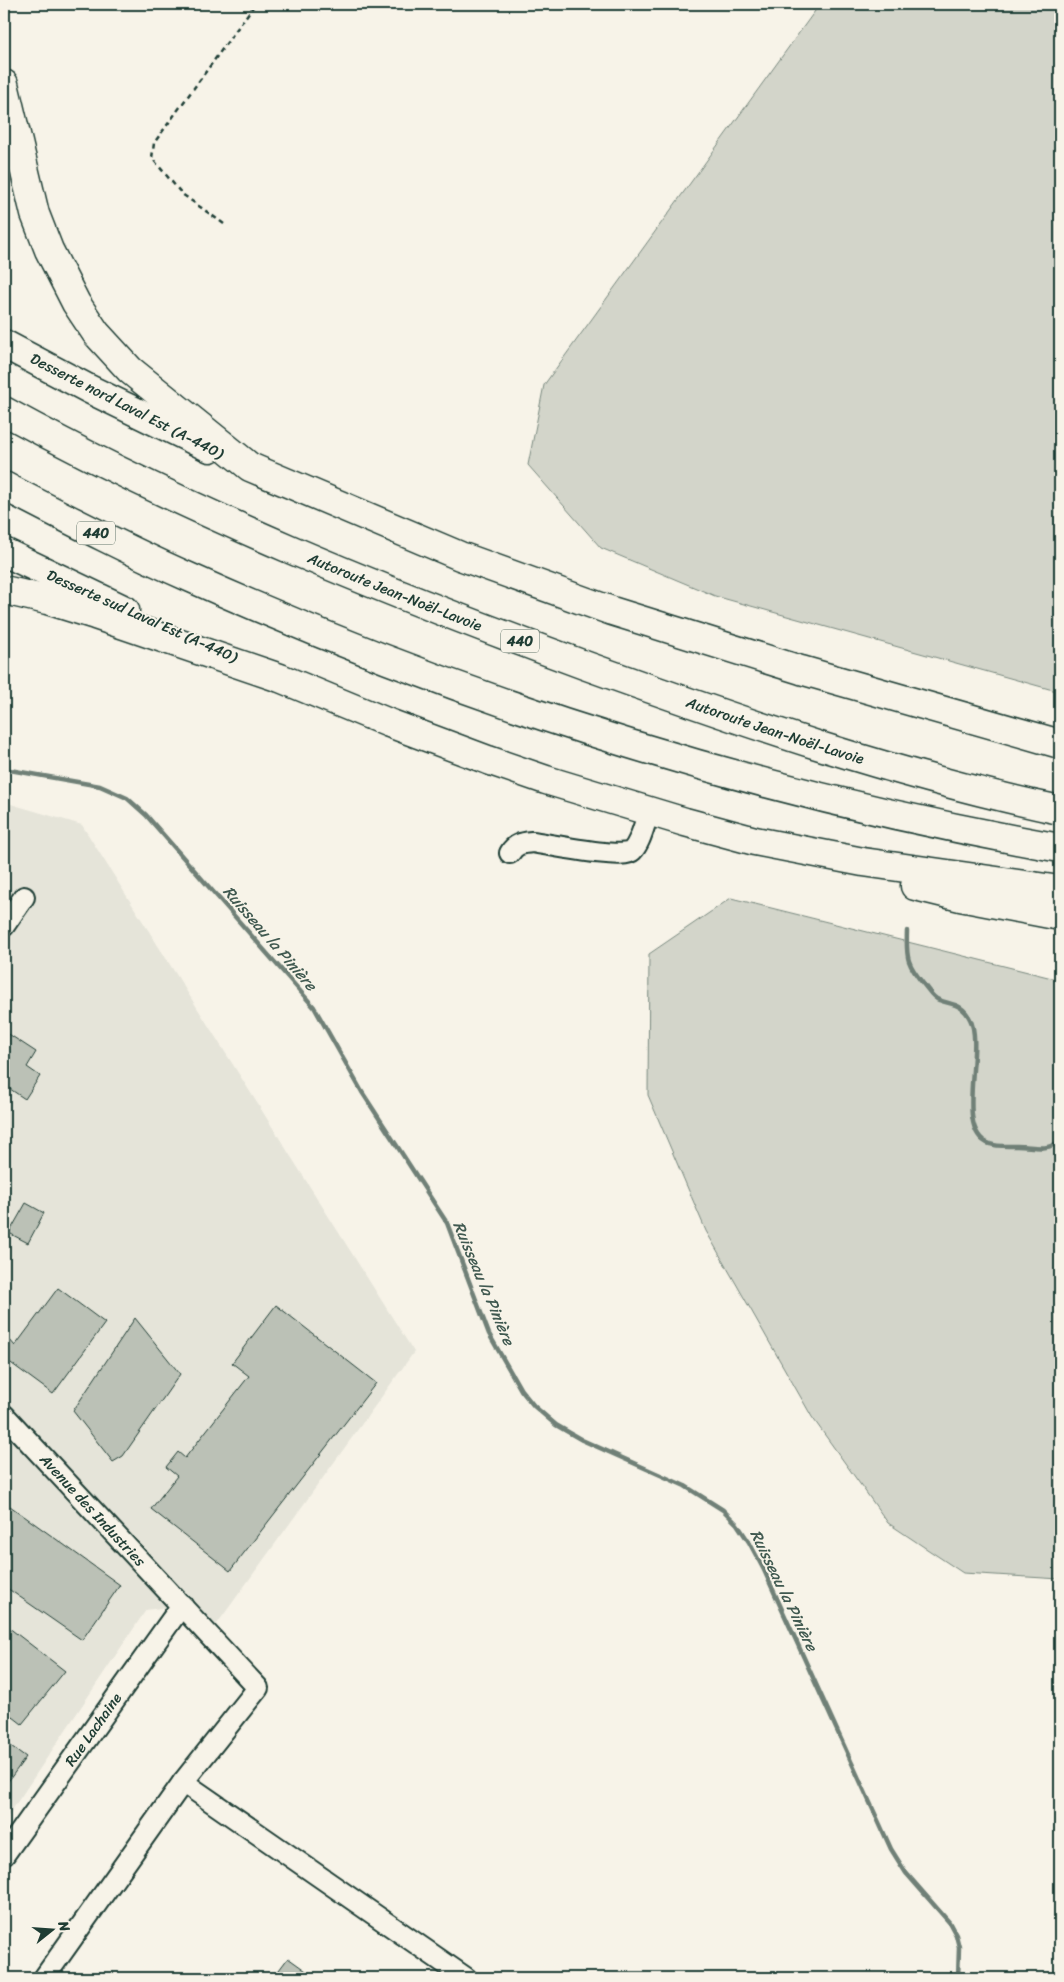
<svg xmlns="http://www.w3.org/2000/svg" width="1064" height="1982" viewBox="0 0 1064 1982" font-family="Sriracha,sans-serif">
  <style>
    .built { fill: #e5e4d9 }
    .green { fill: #d3d5ca; stroke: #79897f }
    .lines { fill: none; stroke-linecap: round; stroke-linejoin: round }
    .stream { stroke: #6f8077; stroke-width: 4.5 }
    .building { fill: #bbc1b6; stroke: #1f3d34 }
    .minor-casing { stroke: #1f3d34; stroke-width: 24 }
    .highway-casing { stroke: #1f3d34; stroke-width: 31 }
    .path { stroke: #1f3d34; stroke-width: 2.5; stroke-dasharray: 5 4; stroke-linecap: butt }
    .minor { stroke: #f7f3e8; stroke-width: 20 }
    .highway { stroke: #f7f3e8; stroke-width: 28 }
    .labels { text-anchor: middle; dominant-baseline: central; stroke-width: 4; stroke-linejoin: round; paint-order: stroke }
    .shield { fill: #f7f3e8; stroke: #60746a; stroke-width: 1 }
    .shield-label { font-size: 14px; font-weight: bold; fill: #1f3d34 }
    .street-label { font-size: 15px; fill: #1f3d34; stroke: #f7f3e8 }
    .water-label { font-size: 16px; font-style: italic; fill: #405950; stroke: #f7f3e8 }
  </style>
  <rect width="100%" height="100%" fill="#f7f3e8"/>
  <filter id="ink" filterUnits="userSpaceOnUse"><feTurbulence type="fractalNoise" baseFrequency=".02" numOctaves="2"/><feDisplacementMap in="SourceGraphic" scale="10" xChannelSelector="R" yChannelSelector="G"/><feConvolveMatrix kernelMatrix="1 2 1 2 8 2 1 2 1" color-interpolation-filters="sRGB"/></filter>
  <g filter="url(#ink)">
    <path class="built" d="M4,802L82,825L414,1352L209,1635L182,1605L146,1610L4,1822Z"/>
    <path class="green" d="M820,4H1060V692L715,596L601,548L528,465L544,385Z
      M731,898L1060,980V1579L963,1573L888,1523L812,1417L706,1231L648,1095L649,954Z"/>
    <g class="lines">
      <path class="stream" d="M4,769L100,786L127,798L146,815L314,1007L362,1092L447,1223L489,1334L521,1390L534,1406L556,1425L582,1440L685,1486L723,1510L737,1524L749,1542L764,1570L891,1849L906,1873L949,1922L956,1935L959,1947L958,1978
        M907,931C906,959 907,964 925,986C929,991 933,998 939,1000C952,1005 962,1003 970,1019C985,1047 953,1132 990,1144C998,1147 1008,1146 1017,1146C1033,1146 1046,1152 1060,1141"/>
    </g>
    <path class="building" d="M4,1031L36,1052L27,1067L40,1076L25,1099L4,1085Z
      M26,1203L44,1213L28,1243L9,1233Z
      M58,1288L105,1323L53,1394L4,1358V1333L15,1346Z
      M276,1305L376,1383L230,1571L151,1509L177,1476L166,1467L178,1452L185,1458L249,1376L232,1363Z
      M135,1318L180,1374L123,1456L113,1462L73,1411Z
      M10,1506L120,1585L82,1640L4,1586V1515Z
      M4,1624L65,1671L22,1724L4,1710Z
      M4,1741L26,1757L4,1787Z
      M288,1958L316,1978H273Z"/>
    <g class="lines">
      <defs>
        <g id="minor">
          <path d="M510,853C515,844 522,843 532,842C548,844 623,860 632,851C641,842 644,824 649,812"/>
          <path d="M4,926L24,897"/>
          <path id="s1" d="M4,1415L258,1688L183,1782L466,1978"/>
          <path id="s2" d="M4,1855L182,1605"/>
          <path d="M44,1978L183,1782"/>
        </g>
        <g id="highway">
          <path d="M4,84L35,214L49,250L76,303L96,333L130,370L250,467L460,556L612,611L801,670L1060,744"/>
          <path d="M4,344L89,389L210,448"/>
          <path id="s3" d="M4,411C190,513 388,593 587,666C742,722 898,776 1060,810"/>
          <path d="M4,486C66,518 127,550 191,578C469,703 760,795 1060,848"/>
          <path d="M4,552L125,610"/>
          <path d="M4,590L47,600L95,615L280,678L389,723L488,760L546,780L685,822L755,841L863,862L1060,890"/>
          <path d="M915,886L960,897L1060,916"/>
        </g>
      </defs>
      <use href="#minor" class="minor-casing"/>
      <use href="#highway" class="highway-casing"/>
      <path class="path" d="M224,224L182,194L152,158L154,143L255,4"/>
      <use href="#minor" class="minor"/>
      <use href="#highway" class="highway"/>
    </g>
  </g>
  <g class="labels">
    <g class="shield">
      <rect x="77" y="521.5" width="38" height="23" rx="4"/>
      <rect x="501" y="629.5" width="38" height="23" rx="4"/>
    </g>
    <g class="shield-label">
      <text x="96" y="533">440</text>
      <text x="520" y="641">440</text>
    </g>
    <g class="street-label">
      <text transform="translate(127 406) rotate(27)">Desserte nord Laval Est (A-440)</text>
      <text stroke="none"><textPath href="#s3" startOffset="431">Autoroute Jean-Noël-Lavoie</textPath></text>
      <text transform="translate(142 616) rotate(24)">Desserte sud Laval Est (A-440)</text>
      <text stroke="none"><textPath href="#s3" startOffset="836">Autoroute Jean-Noël-Lavoie</textPath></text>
      <text stroke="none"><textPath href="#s1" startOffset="130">Avenue des Industries</textPath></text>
      <text stroke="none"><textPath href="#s2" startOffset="154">Rue Lachaine</textPath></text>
    </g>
    <g class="water-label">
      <text transform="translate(270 938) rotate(49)">Ruisseau la Pinière</text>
      <text transform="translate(484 1283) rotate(67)">Ruisseau la Pinière</text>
      <text transform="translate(784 1590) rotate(64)">Ruisseau la Pinière</text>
    </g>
  </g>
  <rect width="1064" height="1982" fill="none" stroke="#f7f3e8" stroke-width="20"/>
  <rect x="10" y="10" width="1044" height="1962" fill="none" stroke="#1f3d34" stroke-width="2" filter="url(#ink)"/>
  <g transform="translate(52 1930) rotate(73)" stroke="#f7f3e8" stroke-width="4" paint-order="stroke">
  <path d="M0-4L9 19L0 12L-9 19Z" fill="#1f3d34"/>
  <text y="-8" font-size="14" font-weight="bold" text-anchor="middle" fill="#1f3d34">N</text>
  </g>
</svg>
